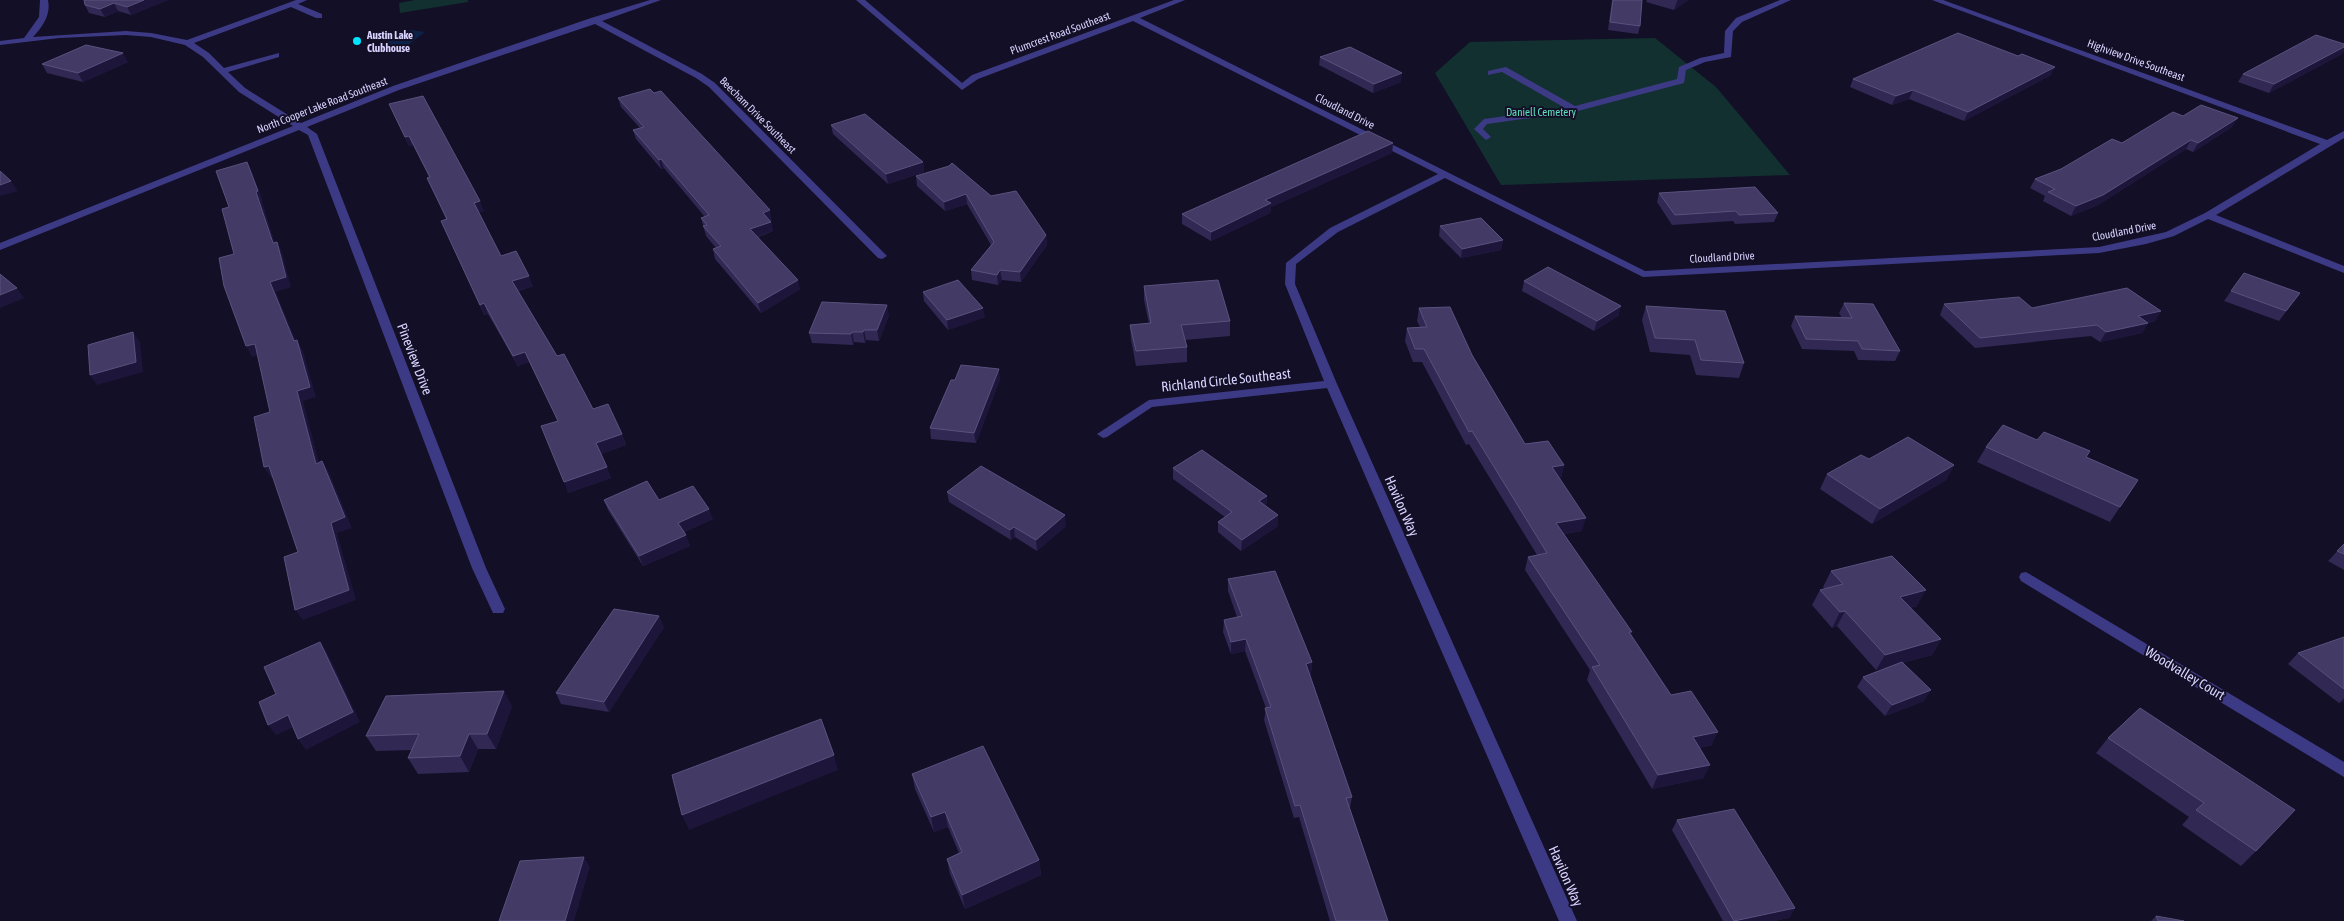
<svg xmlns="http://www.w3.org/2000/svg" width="2344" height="921" viewBox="0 0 2344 921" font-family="'Asap Condensed',sans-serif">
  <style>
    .green { fill: #12302f }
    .water { fill: #0c2248 }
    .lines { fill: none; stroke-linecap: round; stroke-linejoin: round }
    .minor { fill: #3d3a85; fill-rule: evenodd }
    .wall { fill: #312854 }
    .shaded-wall { fill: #1d163a }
    .building { fill: #433a66; stroke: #5a527e }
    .poi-dot { fill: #00e5ff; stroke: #130f26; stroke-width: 2 }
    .labels { text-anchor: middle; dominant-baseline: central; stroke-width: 4; stroke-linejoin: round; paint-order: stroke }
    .far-street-label { font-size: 11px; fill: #d9d4ff; stroke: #130f26 }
    .far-poi-label { font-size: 11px; font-weight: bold; fill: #d9d4ff; stroke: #130f26; text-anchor: start }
    .far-park-label { font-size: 11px; fill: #5fe0c0; stroke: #130f26 }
    .street-label { font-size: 14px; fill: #d9d4ff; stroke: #130f26 }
  </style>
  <rect width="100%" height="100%" fill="#130f26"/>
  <path class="green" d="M415,0H468V2L400,13L399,3Z
    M1655,38L1716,87L1790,175L1501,185L1435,73L1470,42Z"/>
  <path class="water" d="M410,30L425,32L403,49L383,48V43L398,38Z"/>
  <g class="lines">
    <path class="minor" d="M40,0H48C51,15 43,26 33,37L126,31L151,33L187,40L296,0H307L298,4L322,14V18H316L291,7L194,43L209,53L224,68L279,53V57L228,72L245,88L301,123L393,86L591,18L650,0H661L602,21L702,74L715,83L887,256L882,259L878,258L709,87L696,78L595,24L399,90L307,127L317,134L486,568L505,609L503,613H493L472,568L308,135L299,130L0,250V243L293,126L239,92L203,57L185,45L151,37L126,35L59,38L0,45V41L24,38L39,17Z
      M856,0H865L962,83L972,75L1174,0H1185L1140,18L1645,271L2099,247L2166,232L2205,213L2320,144L1932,0H1943L2327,140L2344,131V138L2216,215L2344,266V273L2208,219L2174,236L2146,244L2099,253L1643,277L1445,178L1338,232L1296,264L1295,284L1337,384L1577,921H1559L1327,388L1152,407L1107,437L1103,438L1097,434L1149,400L1324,381L1285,284L1286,263L1330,228L1438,174L1133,21L978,79L962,90Z
      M1780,0H1791L1742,22L1733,31L1731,57L1705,62L1686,70L1684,83L1574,112L1487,124L1483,129L1491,137L1486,140L1474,129L1484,119L1565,108L1502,72L1488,75V71L1506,67L1575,106L1677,79L1679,67L1700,58L1724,53L1725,31L1736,18Z
      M2026,572L2344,762V777L2021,581L2019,577L2021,573Z"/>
  </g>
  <path class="wall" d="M168,0L131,15L118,11L105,17L89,13L85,5Z
    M1612,0H1642L1640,26L1638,34L1608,30Z
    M1647,0H1688L1674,10L1646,2Z
    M2344,44V51L2342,54L2269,93L2238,82L2243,74Z
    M1320,57L1401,82L1373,93L1319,65Z
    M128,62L83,82L47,73L42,64Z
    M2051,75L1964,121L1909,99L1892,105L1850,87L1853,79Z
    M618,98L772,220H770L771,222L773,231L758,237L800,289L761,313L715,259L713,249L716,248L706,236L701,218L705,217L664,168L661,169L636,139L633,130L640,128L621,107Z
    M393,113L484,211L478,212L501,256L533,286L518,291L557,356L593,409L622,434L626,445L601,454L611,478L568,493L558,421L529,362L518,366L488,314L484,315L441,221L446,219L427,178L429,177L413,145L409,146Z
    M2183,116L2232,127L2193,152L2186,149L2098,205L2071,216L2043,201L2045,196L2030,188L2035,179L2061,169Z
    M831,125L923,162L924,172L888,184L833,134Z
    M1393,143L1392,153L1271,207L1270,213L1211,241L1182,224V214Z
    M916,176L991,196L1046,235L1047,245L1021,282L1002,280L998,285L972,280L971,270L991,245L967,204L945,211L917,186Z
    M1659,193L1778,213L1774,222L1735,224L1733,221L1672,225L1657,202Z
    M1440,226L1503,240L1501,250L1461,258L1439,236Z
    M1524,281L1621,306L1618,316L1594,331L1522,291Z
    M1144,286L1230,321V336L1185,340L1187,347V362L1136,366L1131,340L1130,325L1149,324L1144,300Z
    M2231,291L2300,293L2279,321L2224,301Z
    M923,292L985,317L948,330L924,301Z
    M1844,303L1900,351L1895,361L1858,360L1854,351L1802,349L1791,326L1795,316L1842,318L1839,313Z
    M1944,304L2032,308L2161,311L2155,321L2148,323L2142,333L2100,342L2091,336L1975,348L1940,315Z
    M1646,306L1744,363L1739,378L1696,375L1690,355L1650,352L1642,320Z
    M1419,308L1472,355L1525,444L1564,465L1561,478H1560L1582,531L1564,534L1671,695L1712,745L1700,748L1704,778L1652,789L1587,680L1590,670L1525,570L1528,557L1537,555L1469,444L1466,445L1422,362H1413L1405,341L1407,328L1420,327L1417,321Z
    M889,315L879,341L866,340L865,343L854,342L853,345L812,343L809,333Z
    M1000,379L976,443L931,439L930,428L955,380Z
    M2037,440L2086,457L2138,480L2110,522L1977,462L1986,447Z
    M1869,459L1954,465L1946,480L1872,524L1820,489L1827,474Z
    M1173,468L1267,496L1266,506L1278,515V526L1241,551L1218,532V522L1225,517L1173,479Z
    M947,492L1066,526L1037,551L1015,537L1011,540L949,502Z
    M604,500H659L713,519L684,532L690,546L643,566L608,510Z
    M2344,544V570L2328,561Z
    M1831,571L1917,606L1910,608L1941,639L1932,655L1902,663L1924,701L1885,716L1857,687L1863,677L1897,664L1876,670L1837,626L1832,628L1812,605L1820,590L1825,589L1823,587Z
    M1228,579L1312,662L1311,674L1310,675L1352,797L1350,808L1388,921H1330L1299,817L1294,818L1264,720L1266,708L1245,651L1231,654L1223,632L1224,620L1237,617L1228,591Z
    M664,627L609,712L561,704L556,693Z
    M2344,637V701L2339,703L2288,664L2298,653Z
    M512,706L496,749H478L469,772L418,774L408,758L412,750L376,751L366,736Z
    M2140,708L2256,851L2241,866L2182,825L2189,817L2096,753L2108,738Z
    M912,774L1039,860L1041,875L965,909L950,874L947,859L959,853L948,827L934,832L915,789Z
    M1677,820L1795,908L1789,918L1773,921H1723L1672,830Z
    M2156,916L2158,921H2151Z"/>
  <path class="shaded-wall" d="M144,0H168L131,15L127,7Z
    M1678,0H1688L1674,10L1677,1Z
    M114,3L118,11L105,17L100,9Z
    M2344,47V51L2342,54L2269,93L2274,84Z
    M123,53L128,62L83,82L78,73Z
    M2055,67L2051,75L1964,121L1968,112Z
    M1402,73L1401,82L1373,93L1374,84Z
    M1913,90L1909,99L1892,105L1896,96Z
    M2238,118L2232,127L2193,152L2198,143Z
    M409,136L413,145L409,146L405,137Z
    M2191,140L2186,149L2098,205L2071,216L2076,206Z
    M1393,143L1392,153L1271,207L1270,213L1211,241V232L1265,200Z
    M661,159L664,168L661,169L659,160Z
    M247,162L252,172L263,201H262L278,253L273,243Z
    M923,162L924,172L888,184L886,174Z
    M11,181L18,191L0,196V185Z
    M966,194L967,204L945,211L944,202Z
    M480,201L484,211L478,213L474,203Z
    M770,210L772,220L765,222L763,213Z
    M771,222L773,231L753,238L750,229Z
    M1046,235L1047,245L1021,282L1020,272Z
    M1503,240L1501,250L1461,258L1462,249Z
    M277,242L282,252L291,287L276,292L300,351L294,341L270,282Z
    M1000,270L1002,280L998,285L997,275Z
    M529,276L533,286L516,291L512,281Z
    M798,280L800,289L761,313L758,303Z
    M17,288L24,298L0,308V295Z
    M484,303L488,314L484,315L480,305Z
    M887,305L889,315L879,341L877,330Z
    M1621,306L1618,316L1594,331L1597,321Z
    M983,308L985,317L948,330L947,320Z
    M2161,311L2155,321L2132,326L2138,316Z
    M2148,323L2142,333L2100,342L2106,332Z
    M864,330L866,340L865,343L863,332Z
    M133,332L140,342L143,372L97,385L90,375Z
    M852,332L854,342L853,345L851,334Z
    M297,340L303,351L316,397L303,401L322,474L316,464L297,391Z
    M255,344L261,354L252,357L246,346Z
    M525,352L529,362L518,366L513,356Z
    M999,369L1000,379L976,443L974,433Z
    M622,434L626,445L601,454L596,443Z
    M322,461L329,472L352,528L337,533L356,600L303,620L295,610L331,523Z
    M1564,465L1561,478L1549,480L1552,467Z
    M1954,465L1946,480L1872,524L1880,509Z
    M269,466L276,476L271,478L264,467Z
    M607,467L611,478L568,493L564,482Z
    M1267,496L1266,507L1259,501Z
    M709,509L713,519L681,533L678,523Z
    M1065,515L1066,526L1037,551L1036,540Z
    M1278,515V526L1241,551L1242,540Z
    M1586,518L1582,531L1552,536L1556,523Z
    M1014,527L1015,537L1011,540L1010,530Z
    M686,535L690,546L643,566L639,556Z
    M1926,590L1917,606L1892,613L1900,597Z
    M1845,611L1837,626L1832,628L1840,612Z
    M659,616L664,627L609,712L604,702Z
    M1246,639L1245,651L1231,654V642Z
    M1941,639L1932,655L1876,670L1885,655Z
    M320,642L327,652L360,722L306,750L298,739Z
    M1312,662L1311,674L1305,676L1306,664Z
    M1931,690L1924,701L1885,716L1892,705Z
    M504,691L512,706L496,749L487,734Z
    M2344,698V701L2339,703Z
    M288,715L296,726L276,735L268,725Z
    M1718,732L1712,745L1687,751L1693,737Z
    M469,734L478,749L469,772L460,756Z
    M834,755L838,770L689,830L682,815Z
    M1710,765L1704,778L1652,789L1658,775Z
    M945,812L948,827L934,832L931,817Z
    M584,857L590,867L574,921H565Z
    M1039,860L1041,875L965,909L962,895Z
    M1795,908L1789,918L1773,921H1734Z"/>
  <path class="building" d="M84,0H144L127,7L114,3L100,9L85,5Z
    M1613,0H1642L1640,26L1610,22Z
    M1958,33L2018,56L2022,54L2055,67L1968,112L1913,90L1896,96L1853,79Z
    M2316,35L2344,44V47L2274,84L2243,74Z
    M86,45L123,53L78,73L42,64Z
    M1350,47L1402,73L1374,84L1320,57Z
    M650,89L654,93L661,91L770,210L763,213L771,222L750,229L798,280L758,303L713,249L721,246L703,226L707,225L701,218L709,215L661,159L659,160L633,130L644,127L618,98Z
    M423,96L480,201L474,203L501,256L516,251L529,276L512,281L557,356L564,354L593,409L608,404L622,434L596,443L607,467L564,482L541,426L558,421L525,352L513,356L484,303L480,305L441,221L447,219L427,178L430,177L409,136L405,137L389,104Z
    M2201,105L2238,118L2198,143L2191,140L2103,195L2076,206L2048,192L2055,189L2035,179L2061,169L2112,139L2122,143L2173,112L2183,116Z
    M865,114L923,162L886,174L831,125Z
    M1368,131L1393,143L1265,200L1271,203L1211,232L1182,214Z
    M247,162L258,191L256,192L273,243L277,242L286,277L270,282L294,341L297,340L310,387L297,391L316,464L322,461L345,517L331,523L349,590L295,610L284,557L298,552L269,466L264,467L254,417L270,412L255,344L246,346L224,286L219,258L234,254L222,209L229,207L216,171Z
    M952,163L991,196L1016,191L1046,235L1020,272L1000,270L997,275L971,270L994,242L966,194L944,202L916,176L949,166Z
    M0,171L11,181L0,185Z
    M1755,187L1778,213L1739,215L1736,211L1675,215L1659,193Z
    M1481,218L1503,240L1462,249L1440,226Z
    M1548,267L1621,306L1597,321L1524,281Z
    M2244,273L2300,293L2286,311L2231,291Z
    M0,274L17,288L0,295Z
    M958,280L983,308L947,320L923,292Z
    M1218,280L1230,321L1181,325L1187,347L1136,351L1130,325L1151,323L1144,286Z
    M2127,288L2161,311L2138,316L2148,323L2106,332L2097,325L1980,338L1944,304L2019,297L2032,308Z
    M822,302L887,305L877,330H864L863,332H852L851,334L809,333Z
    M1844,303L1873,304L1900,351L1862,349L1858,341L1806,339L1795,316L1852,318Z
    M1646,306L1725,311L1744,363L1701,360L1695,340L1655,338Z
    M1450,307L1472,355L1525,444L1548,441L1564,465L1552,467L1586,518L1556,523L1632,632H1629L1671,695L1691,691L1718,732L1693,737L1710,765L1658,775L1592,667L1600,665L1528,557L1547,553L1472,431L1469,432L1424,349H1415L1407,328L1427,327L1419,308Z
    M133,332L136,362L90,375L88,345Z
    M961,365L999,369L974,433L930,428L951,380H955Z
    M2003,425L2037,440L2044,432L2090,451L2086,457L2138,480L2120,507L1986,447Z
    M1908,437L1954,465L1880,509L1827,474L1861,455L1869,459Z
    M1202,450L1267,496L1259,501L1278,515L1242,540L1218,522L1232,512L1173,468Z
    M981,466L1065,515L1036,540L1014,527L1010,530L947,492Z
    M647,481L659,500L693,486L709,509L678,523L686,535L639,556L604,500Z
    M2344,544V554L2337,551Z
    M1892,556L1926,590L1900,597L1941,639L1885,655L1845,611L1840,612L1820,590L1843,584L1831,571Z
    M1275,571L1312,662L1306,664L1352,797L1346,798L1388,921H1336L1300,805L1295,806L1265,708L1271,707L1246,639L1231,642L1224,620L1242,616L1228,579Z
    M614,609L659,616L604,702L556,693Z
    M2344,637V689L2298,653Z
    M320,642L353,712L298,739L288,715L268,725L259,702L276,694L264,667Z
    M1902,662L1931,690L1892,705L1863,677Z
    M504,691L487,734H469L460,756L408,758L419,734L366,736L386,696Z
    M2140,708L2295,810L2256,851L2196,810L2204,803L2108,738Z
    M821,719L834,755L682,815L672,775Z
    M983,746L1039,860L962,895L947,859L962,852L945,812L931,817L912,774Z
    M1734,809L1795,908L1734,921L1677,820Z
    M584,857L565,921H499L520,861Z
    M2156,916L2184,921H2158Z"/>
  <circle class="poi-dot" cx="357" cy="41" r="5"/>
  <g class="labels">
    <g class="far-street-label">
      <text transform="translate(1060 33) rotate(-20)">Plumcrest Road Southeast</text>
      <text transform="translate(2136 60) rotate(20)">Highview Drive Southeast</text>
      <text transform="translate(322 105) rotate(-21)">North Cooper Lake Road Southeast</text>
      <text transform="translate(1345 111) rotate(27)">Cloudland Drive</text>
      <text transform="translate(758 115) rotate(45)">Beecham Drive Southeast</text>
      <text transform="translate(2124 231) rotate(-11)">Cloudland Drive</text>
      <text transform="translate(1722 257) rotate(-3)">Cloudland Drive</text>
    </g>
    <g class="far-poi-label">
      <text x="367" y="35">Austin Lake<tspan x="367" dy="13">Clubhouse</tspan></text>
    </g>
    <g class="far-park-label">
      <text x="1541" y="112">Daniell Cemetery</text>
    </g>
    <g class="street-label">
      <text transform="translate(415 359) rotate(69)">Pineview Drive</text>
      <text transform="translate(1226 380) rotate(-6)">Richland Circle Southeast</text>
      <text transform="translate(1402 506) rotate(66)">Havilon Way</text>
      <text transform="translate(2185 673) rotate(31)">Woodvalley Court</text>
      <text transform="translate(1566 876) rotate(66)">Havilon Way</text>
    </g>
  </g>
</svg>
